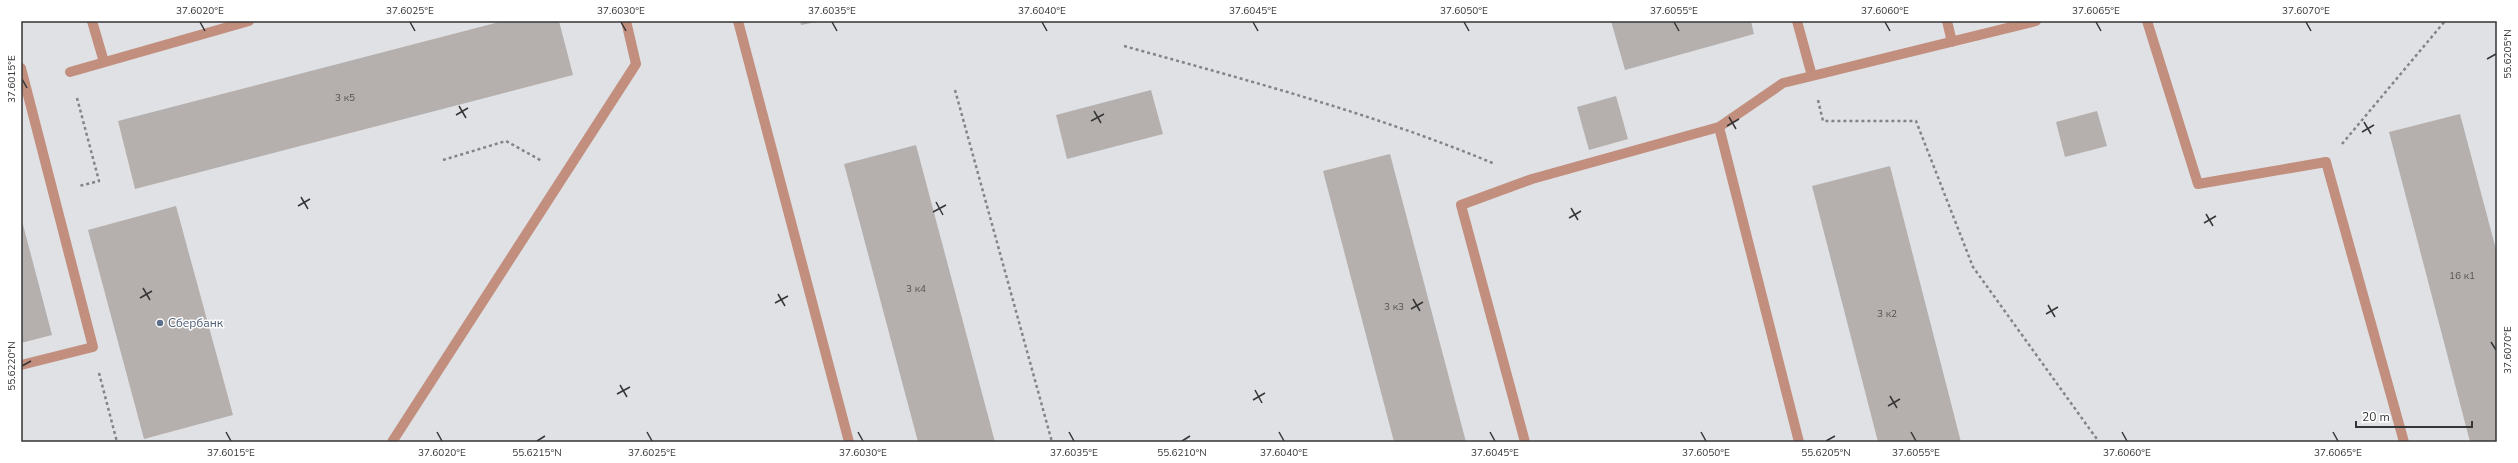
<svg xmlns="http://www.w3.org/2000/svg" width="2518" height="463" viewBox="0 0 2518 463" font-family="'Nunito Sans',sans-serif">
  <style>
    .building { fill: #b5b0ae }
    .lines { fill: none; stroke-linecap: round; stroke-linejoin: round }
    .path { stroke: #848487; stroke-width: 2.5; stroke-dasharray: 3 3; stroke-linecap: butt }
    .service { stroke: #c28f7f; stroke-width: 10 }
    .ticks { fill: none; stroke: #353536; stroke-width: 1.5 }
    .service-dot { fill: #5c6f8a; stroke: #fff; stroke-width: 1.5 }
    .labels { text-anchor: middle; dominant-baseline: central; stroke-width: 3; stroke-linejoin: round; paint-order: stroke }
    .number-label { font-size: 10px; fill: #555454 }
    .service-label { font-size: 12px; fill: #4e5e75; stroke: #fff; text-anchor: start }
    .neatline { fill: none; stroke: #353536; stroke-width: 1.5 }
    .ticks-label { font-size: 10px; text-anchor: middle; fill: #353536 }
  </style>
  <rect width="100%" height="100%" fill="#e0e1e5"/>
  <path class="building" d="M503,21H559L573,75L135,189L118,121Z
    M800,21H816V22L801,25Z
    M1611,21H1751L1754,34L1625,70Z
    M1151,90L1163,134L1067,159L1056,115Z
    M1616,96L1628,139L1589,150L1577,107Z
    M2097,111L2107,146L2065,157L2056,122Z
    M2460,114L2497,253V442H2470L2389,132Z
    M916,145L995,442H918L863,235L844,164Z
    M1390,154L1466,442H1394L1323,171Z
    M1890,166L1961,442H1878L1812,186Z
    M176,206L233,415L144,439L88,230Z
    M21,217L52,335L21,343Z"/>
  <g class="lines">
    <path class="path" d="M1124,46C1250,81 1375,114 1495,164
      M955,90L1052,442
      M77,98L99,181L79,186
      M1818,100L1823,121H1916L1973,267L2099,442
      M2342,144L2445,21
      M443,160L506,141L542,161
      M99,373L117,442"/>
    <path class="service" d="M92,21L104,62
      M738,21L849,442
      M1797,21L1812,76L2036,21
      M1947,21L1952,42
      M2147,21L2198,184L2326,162L2404,442
      M21,68L93,347L21,365
      M70,72L249,21
      M1719,127L1799,442
      M392,442L636,64L626,21
      M1525,442L1461,205L1532,179L1719,127L1783,83L1812,76"/>
  </g>
  <path class="ticks" d="M200,22L205,31M410,22L415,31M621,22L626,31M832,22L837,31M1042,22L1047,31M1253,22L1258,31M1464,22L1469,31M1674,22L1679,31M1885,22L1890,31M2096,22L2101,31M2306,22L2311,31M2487,59L2496,54M22,79L27,88M459,106L466,118M1094,111L1101,123M456,115L468,108M1729,117L1736,129M1091,121L1104,114M2364,122L2371,134M1727,126L1739,119M2362,132L2374,125M301,197L308,209M936,202L943,215M298,206L310,199M1571,208L1578,220M933,212L946,205M2206,214L2213,226M1569,218L1581,211M2204,223L2216,216M143,288L150,300M778,294L785,306M140,298L152,291M1413,299L1420,311M775,303L788,296M2048,305L2055,317M1411,309L1423,302M2046,314L2058,307M2491,342L2496,350M22,366L31,361M620,385L627,397M1255,390L1262,403M617,394L630,387M1890,396L1897,408M1253,400L1265,393M1888,406L1900,399M226,432L231,441M437,432L442,441M647,432L652,441M858,432L863,441M1069,432L1074,441M1279,432L1284,441M1490,432L1495,441M1701,432L1706,441M1911,432L1916,441M2122,432L2127,441M2333,432L2338,441M537,441L545,436M1182,441L1190,436M1826,441L1835,436"/>
  <circle class="service-dot" cx="160" cy="323" r="4"/>
  <g class="labels">
    <g class="number-label">
      <text x="345" y="98">3 к5</text>
      <text x="2462" y="276">16 к1</text>
      <text x="916" y="289">3 к4</text>
      <text x="1394" y="307">3 к3</text>
      <text x="1887" y="314">3 к2</text>
    </g>
    <g class="service-label">
      <text x="168" y="323">Сбербанк</text>
    </g>
  </g>
  <rect width="2518" height="463" fill="none" stroke="#ffffff" stroke-width="44"/>
  <path d="M2356 421v6h116v-6" fill="none" stroke="#353536" stroke-width="2"/>
  <text x="2362" y="421" font-size="12" fill="#353536" stroke="#ffffff" stroke-width="3" paint-order="stroke">20 m</text>
  <rect x="22" y="22" width="2474" height="419" class="neatline"/>
  <g class="ticks-label">
    <text x="200" y="14">37.6020°E</text>
    <text x="410" y="14">37.6025°E</text>
    <text x="621" y="14">37.6030°E</text>
    <text x="832" y="14">37.6035°E</text>
    <text x="1042" y="14">37.6040°E</text>
    <text x="1253" y="14">37.6045°E</text>
    <text x="1464" y="14">37.6050°E</text>
    <text x="1674" y="14">37.6055°E</text>
    <text x="1885" y="14">37.6060°E</text>
    <text x="2096" y="14">37.6065°E</text>
    <text x="2306" y="14">37.6070°E</text>
    <text transform="translate(2507 54) rotate(-90)" y="4">55.6205°N</text>
    <text transform="translate(11 79) rotate(-90)" y="4">37.6015°E</text>
    <text transform="translate(2507 350) rotate(-90)" y="4">37.6070°E</text>
    <text transform="translate(11 366) rotate(-90)" y="4">55.6220°N</text>
    <text x="231" y="456">37.6015°E</text>
    <text x="442" y="456">37.6020°E</text>
    <text x="537" y="456">55.6215°N</text>
    <text x="652" y="456">37.6025°E</text>
    <text x="863" y="456">37.6030°E</text>
    <text x="1074" y="456">37.6035°E</text>
    <text x="1182" y="456">55.6210°N</text>
    <text x="1284" y="456">37.6040°E</text>
    <text x="1495" y="456">37.6045°E</text>
    <text x="1706" y="456">37.6050°E</text>
    <text x="1826" y="456">55.6205°N</text>
    <text x="1916" y="456">37.6055°E</text>
    <text x="2127" y="456">37.6060°E</text>
    <text x="2338" y="456">37.6065°E</text>
  </g>
</svg>
